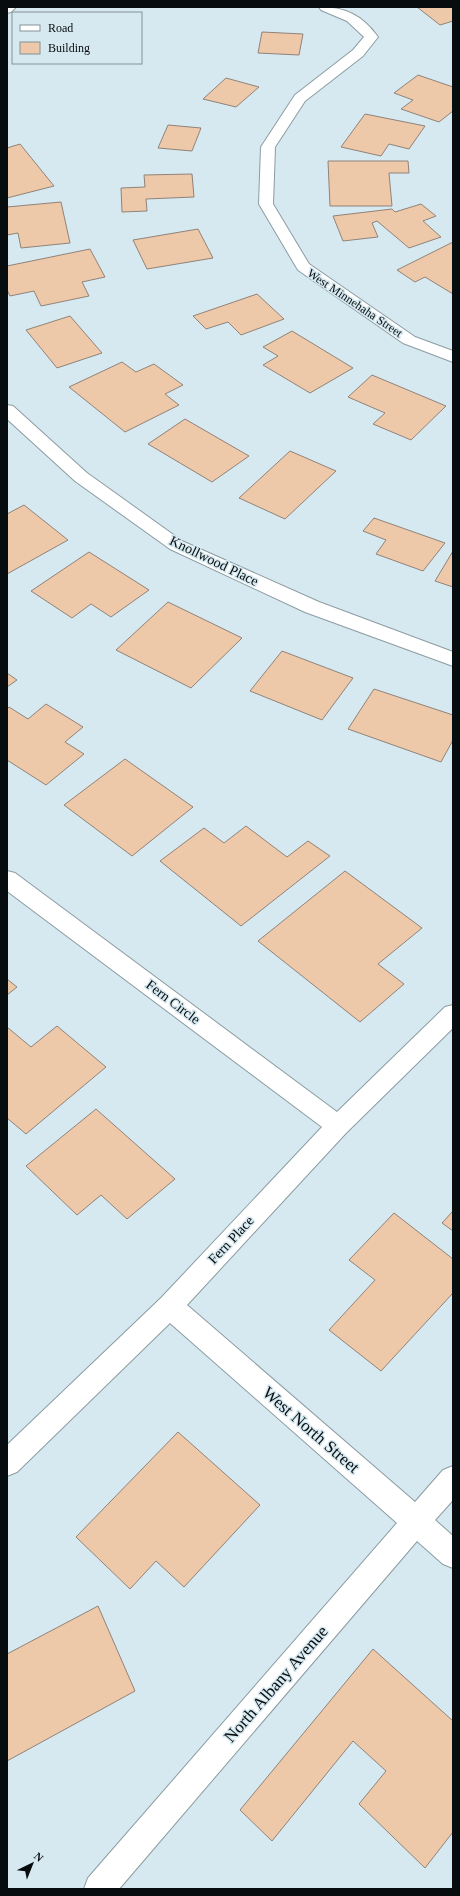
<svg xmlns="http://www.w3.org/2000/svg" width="460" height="1896" viewBox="0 0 460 1896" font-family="'Times New Roman',serif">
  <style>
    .building { fill: #edc8a9; stroke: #908379 }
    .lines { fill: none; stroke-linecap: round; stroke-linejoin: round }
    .service-casing { stroke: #8b9ca2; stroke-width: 2 }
    .minor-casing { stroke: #8b9ca2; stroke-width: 2 }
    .service { fill: #fff; fill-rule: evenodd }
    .minor { fill: #fff; fill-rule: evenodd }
    .labels { text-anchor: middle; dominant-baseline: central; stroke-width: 3; stroke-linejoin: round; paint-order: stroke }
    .far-street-label { font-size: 12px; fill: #070d0f; stroke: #d7e9f0 }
    .street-label { font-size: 14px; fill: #070d0f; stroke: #d7e9f0 }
    .near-street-label { font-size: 17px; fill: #070d0f; stroke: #d7e9f0 }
  </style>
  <rect width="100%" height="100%" fill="#d7e9f0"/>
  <path class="building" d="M417,7H453V21L440,25Z
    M262,32L303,34L299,55L258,53Z
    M418,75L453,87V111L439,122L401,109L413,100L394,93Z
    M226,78L259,87L236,107L203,99Z
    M365,114L425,126L409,149L389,144L381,156L341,147Z
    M168,125L201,128L192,151L158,148Z
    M20,144L54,186L7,198V148Z
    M328,161H408L409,173H389L392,206H330Z
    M192,174L194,197L146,199L147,211L122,212L121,188L145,187L144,175Z
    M61,202L70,243L21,248L18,233L7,235V207Z
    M421,204L436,216L423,221L441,237L409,248L377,221L372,223L378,237L343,241L333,216L392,209L395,212Z
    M198,229L213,258L147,269L133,240Z
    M453,242V294L425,277L415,282L397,270Z
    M90,249L105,277L82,282L89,296L41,306L34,291L10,296L7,290V266Z
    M257,294L284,319L241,335L228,322L206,329L193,316Z
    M70,316L102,353L57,368L26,330Z
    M292,331L353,368L310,393L263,365L278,356L263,347Z
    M122,362L136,372L154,364L183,385L165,394L179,405L125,432L69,387Z
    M372,375L446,406L411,440L373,424L385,413L348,397Z
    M185,419L249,456L212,482L148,444Z
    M290,451L336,471L285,519L239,498Z
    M24,505L68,540L7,574V514Z
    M374,518L445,543L423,571L376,554L386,540L363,531Z
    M453,551V587L435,581Z
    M89,552L149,590L111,617L91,604L72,618L31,591Z
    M168,602L242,638L191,688L116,650Z
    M282,651L353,678L322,720L250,691Z
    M7,673L17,680L7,687Z
    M374,689L453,715V740L441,762L348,729Z
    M46,704L83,727L65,742L84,754L46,785L7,760V709L9,707L28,719Z
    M125,759L193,807L132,856L64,805Z
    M246,826L287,857L308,841L330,856L241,926L160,861L204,828L224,843Z
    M345,871L422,928L378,964L404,984L360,1022L258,941Z
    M7,979L17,987L7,995Z
    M57,1026L106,1067L26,1134L7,1118V1027L31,1047Z
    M96,1109L175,1179L127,1219L101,1195L77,1215L26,1166Z
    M453,1211V1231L442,1223Z
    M394,1213L453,1259V1293L381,1371L329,1330L375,1280L349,1260Z
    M178,1432L260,1505L184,1587L156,1561L130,1589L76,1537Z
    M98,1606L135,1691L7,1761V1654Z
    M373,1649L453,1721V1832L425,1868L359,1804L386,1771L353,1741L272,1841L240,1810Z"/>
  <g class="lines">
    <defs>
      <path id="service" d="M7,7H16L11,12L7,13Z"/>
      <path id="minor" d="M319,7C345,7 362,15 378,37L363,56L305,101L275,147L273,204L309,264L415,337L453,351V362L403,343L298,270L259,204L261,147L295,95L353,50L364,37L347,21L321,10Z
        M7,405L13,406L87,473L182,541L319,602L453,652V666L305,612L170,549L75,481L7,419Z
        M7,871L15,873L337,1112L445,1007L453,1005V1028L346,1133L187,1305L415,1502L443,1470L453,1466V1500L435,1520L453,1536V1568L443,1564L417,1541L119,1889H84L88,1878L397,1523L170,1323L17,1472L7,1476V1445L161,1298L322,1127L7,891Z"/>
    </defs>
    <use href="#service" class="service-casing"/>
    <use href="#minor" class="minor-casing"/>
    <use href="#service" class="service"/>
    <use href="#minor" class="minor"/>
  </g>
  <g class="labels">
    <g class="far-street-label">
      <text transform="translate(355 303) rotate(34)">West Minnehaha Street</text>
    </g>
    <g class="street-label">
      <text transform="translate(214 561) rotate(26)">Knollwood Place</text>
      <text transform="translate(173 1002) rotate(37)">Fern Circle</text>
      <text transform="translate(231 1240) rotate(-47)">Fern Place</text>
    </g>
    <g class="near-street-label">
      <text transform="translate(311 1430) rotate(41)">West North Street</text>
      <text transform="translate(276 1684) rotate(-49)">North Albany Avenue</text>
    </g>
  </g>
  <rect width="460" height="1896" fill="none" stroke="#070d0f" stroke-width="16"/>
  <rect x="12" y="12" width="130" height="52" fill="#d7e9f0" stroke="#849196"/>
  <rect x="20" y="25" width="20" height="6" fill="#ffffff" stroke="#849196"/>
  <text x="48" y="32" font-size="12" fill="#070d0f">Road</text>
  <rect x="20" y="42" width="20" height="12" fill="#edc8a9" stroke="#849196"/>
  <text x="48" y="52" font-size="12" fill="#070d0f">Building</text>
  <g transform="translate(32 1864) rotate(43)" stroke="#d7e9f0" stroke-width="3" paint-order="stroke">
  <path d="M0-3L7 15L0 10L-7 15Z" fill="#070d0f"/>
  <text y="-6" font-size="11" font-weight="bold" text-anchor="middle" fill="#070d0f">N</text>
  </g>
</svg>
